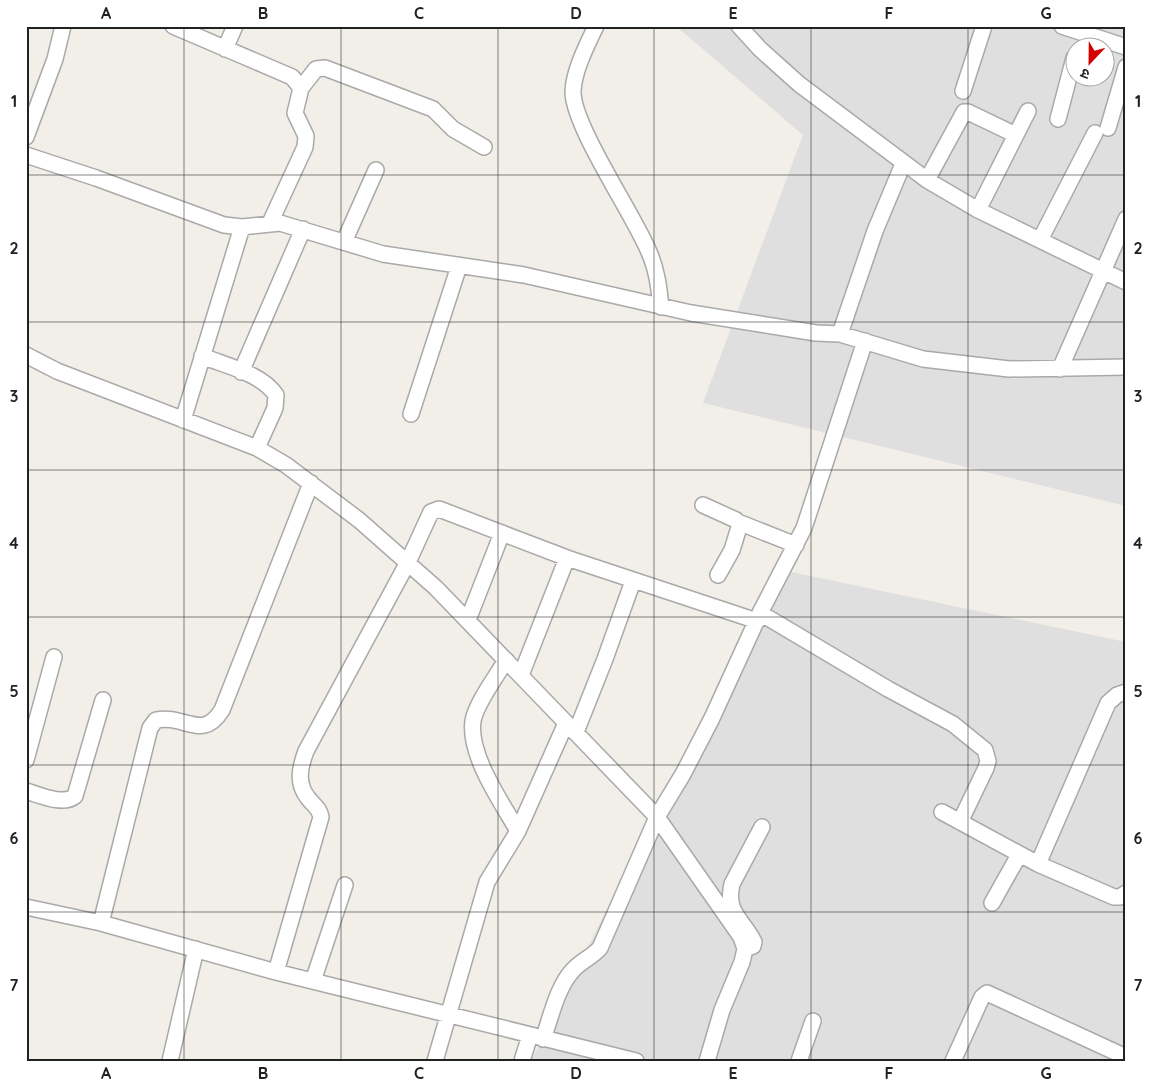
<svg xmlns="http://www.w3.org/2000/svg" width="1152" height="1087" viewBox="0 0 1152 1087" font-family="Quicksand,'Noto Sans Devanagari',sans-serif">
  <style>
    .residential { fill: #e0dfdf; fill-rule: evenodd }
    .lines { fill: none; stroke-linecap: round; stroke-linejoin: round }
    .minor-casing { stroke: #a9a9a9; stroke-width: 18 }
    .minor { stroke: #fff; stroke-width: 15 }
    .grid { fill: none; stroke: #222; stroke-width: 1; stroke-opacity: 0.55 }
    .neatline { fill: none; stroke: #222; stroke-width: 2 }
    .grid-label { font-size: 16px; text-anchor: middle; font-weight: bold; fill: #222 }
  </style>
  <rect width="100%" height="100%" fill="#f2efe9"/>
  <path class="residential" d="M676,26H1126V506L703,403L803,135ZM1074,48H1104V78H1074Z
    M777,569L1126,642V1061H531Z"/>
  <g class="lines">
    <defs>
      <path id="minor" d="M173,26L292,77L301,88L295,113L306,136L305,147L270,223
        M596,26C587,45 574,70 573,91C572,125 634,215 649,252C657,270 659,288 661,307
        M739,26L760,49L799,84L927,180L978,210L1126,282
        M1062,26L1126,47
        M225,49L235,26
        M301,88L316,69L325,68L433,109L453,129L484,147
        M963,91L984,26
        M1058,119L1074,58
        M1108,128L1126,67
        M26,137L55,59L63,26
        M26,155L96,178L224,225L242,227L280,223L383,254L524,275L691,313L816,333L840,334L923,359L1009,369L1126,367
        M927,180L964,112H968L1016,135
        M978,210L1028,111
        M1040,240L1095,133
        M344,242L376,170
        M840,334L875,231L903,164
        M26,355L57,371L257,448L286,465L359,520L436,588L657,817L741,937L745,949L742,962L722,1010L707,1061
        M202,356C226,366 261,373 276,395L275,408L257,448
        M1060,369L1126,219
        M241,372L303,229
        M411,414L459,266
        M183,420L242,227
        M703,505L736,520L740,524L732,550L718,575
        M738,522L796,545
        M760,613L888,689L953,724L985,750L988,761L986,768L960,822
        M468,620L502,533
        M506,660C497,676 476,703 473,721C468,755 502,803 518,831
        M521,675L567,558
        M576,732L605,659L633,581
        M26,760L54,657
        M26,791C40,795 63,806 75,796L103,700
        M942,812L1038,864L1114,897H1120L1126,893
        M1038,864L1108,703L1117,695L1126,692
        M992,903L1019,855
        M26,907L101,923L276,972L636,1061
        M101,923L150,728L156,720C185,714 202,742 222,710L311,483
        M745,949L753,946L754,942C743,919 725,913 732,884L762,827
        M276,972L321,817C319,807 314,806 308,798C296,783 300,767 306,751L408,562L431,512L439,509L567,558L757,621
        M313,981L345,885
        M543,1039C551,1017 557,987 573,970C581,961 592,957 600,948L657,817L683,774L712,718L760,613L804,528L865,341
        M170,1061L196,949
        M435,1061L487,882L518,831L566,723
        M522,1061L530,1035
        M799,1061L813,1021
        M953,1061L982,997L987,993L1126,1057"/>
    </defs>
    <use href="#minor" class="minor-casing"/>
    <use href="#minor" class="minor"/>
  </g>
  <path class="grid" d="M184,26V1061M341,26V1061M498,26V1061M654,26V1061M811,26V1061M968,26V1061M26,175H1126M26,322H1126M26,470H1126M26,617H1126M26,765H1126M26,912H1126"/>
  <rect width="1152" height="1087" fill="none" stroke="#ffffff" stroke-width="55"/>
  <g transform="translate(1090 62) rotate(202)"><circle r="24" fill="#ffffff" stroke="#a7a7a7"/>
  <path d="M0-4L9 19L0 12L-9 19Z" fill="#d40000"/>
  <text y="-8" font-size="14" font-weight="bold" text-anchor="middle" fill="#222222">उ</text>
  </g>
  <rect x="28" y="28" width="1096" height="1032" class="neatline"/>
  <g class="grid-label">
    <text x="106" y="19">A</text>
    <text x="263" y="19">B</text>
    <text x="419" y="19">C</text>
    <text x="576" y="19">D</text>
    <text x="733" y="19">E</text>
    <text x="889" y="19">F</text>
    <text x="1046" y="19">G</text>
    <text x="14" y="107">1</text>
    <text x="1138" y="107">1</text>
    <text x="14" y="254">2</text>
    <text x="1138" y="254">2</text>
    <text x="14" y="402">3</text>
    <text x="1138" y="402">3</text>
    <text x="14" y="549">4</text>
    <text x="1138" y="549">4</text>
    <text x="14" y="697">5</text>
    <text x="1138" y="697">5</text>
    <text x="14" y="844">6</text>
    <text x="1138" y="844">6</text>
    <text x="14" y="991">7</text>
    <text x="1138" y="991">7</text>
    <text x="106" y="1079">A</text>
    <text x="263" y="1079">B</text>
    <text x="419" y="1079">C</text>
    <text x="576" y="1079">D</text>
    <text x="733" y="1079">E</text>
    <text x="889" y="1079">F</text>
    <text x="1046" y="1079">G</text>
  </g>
</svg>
